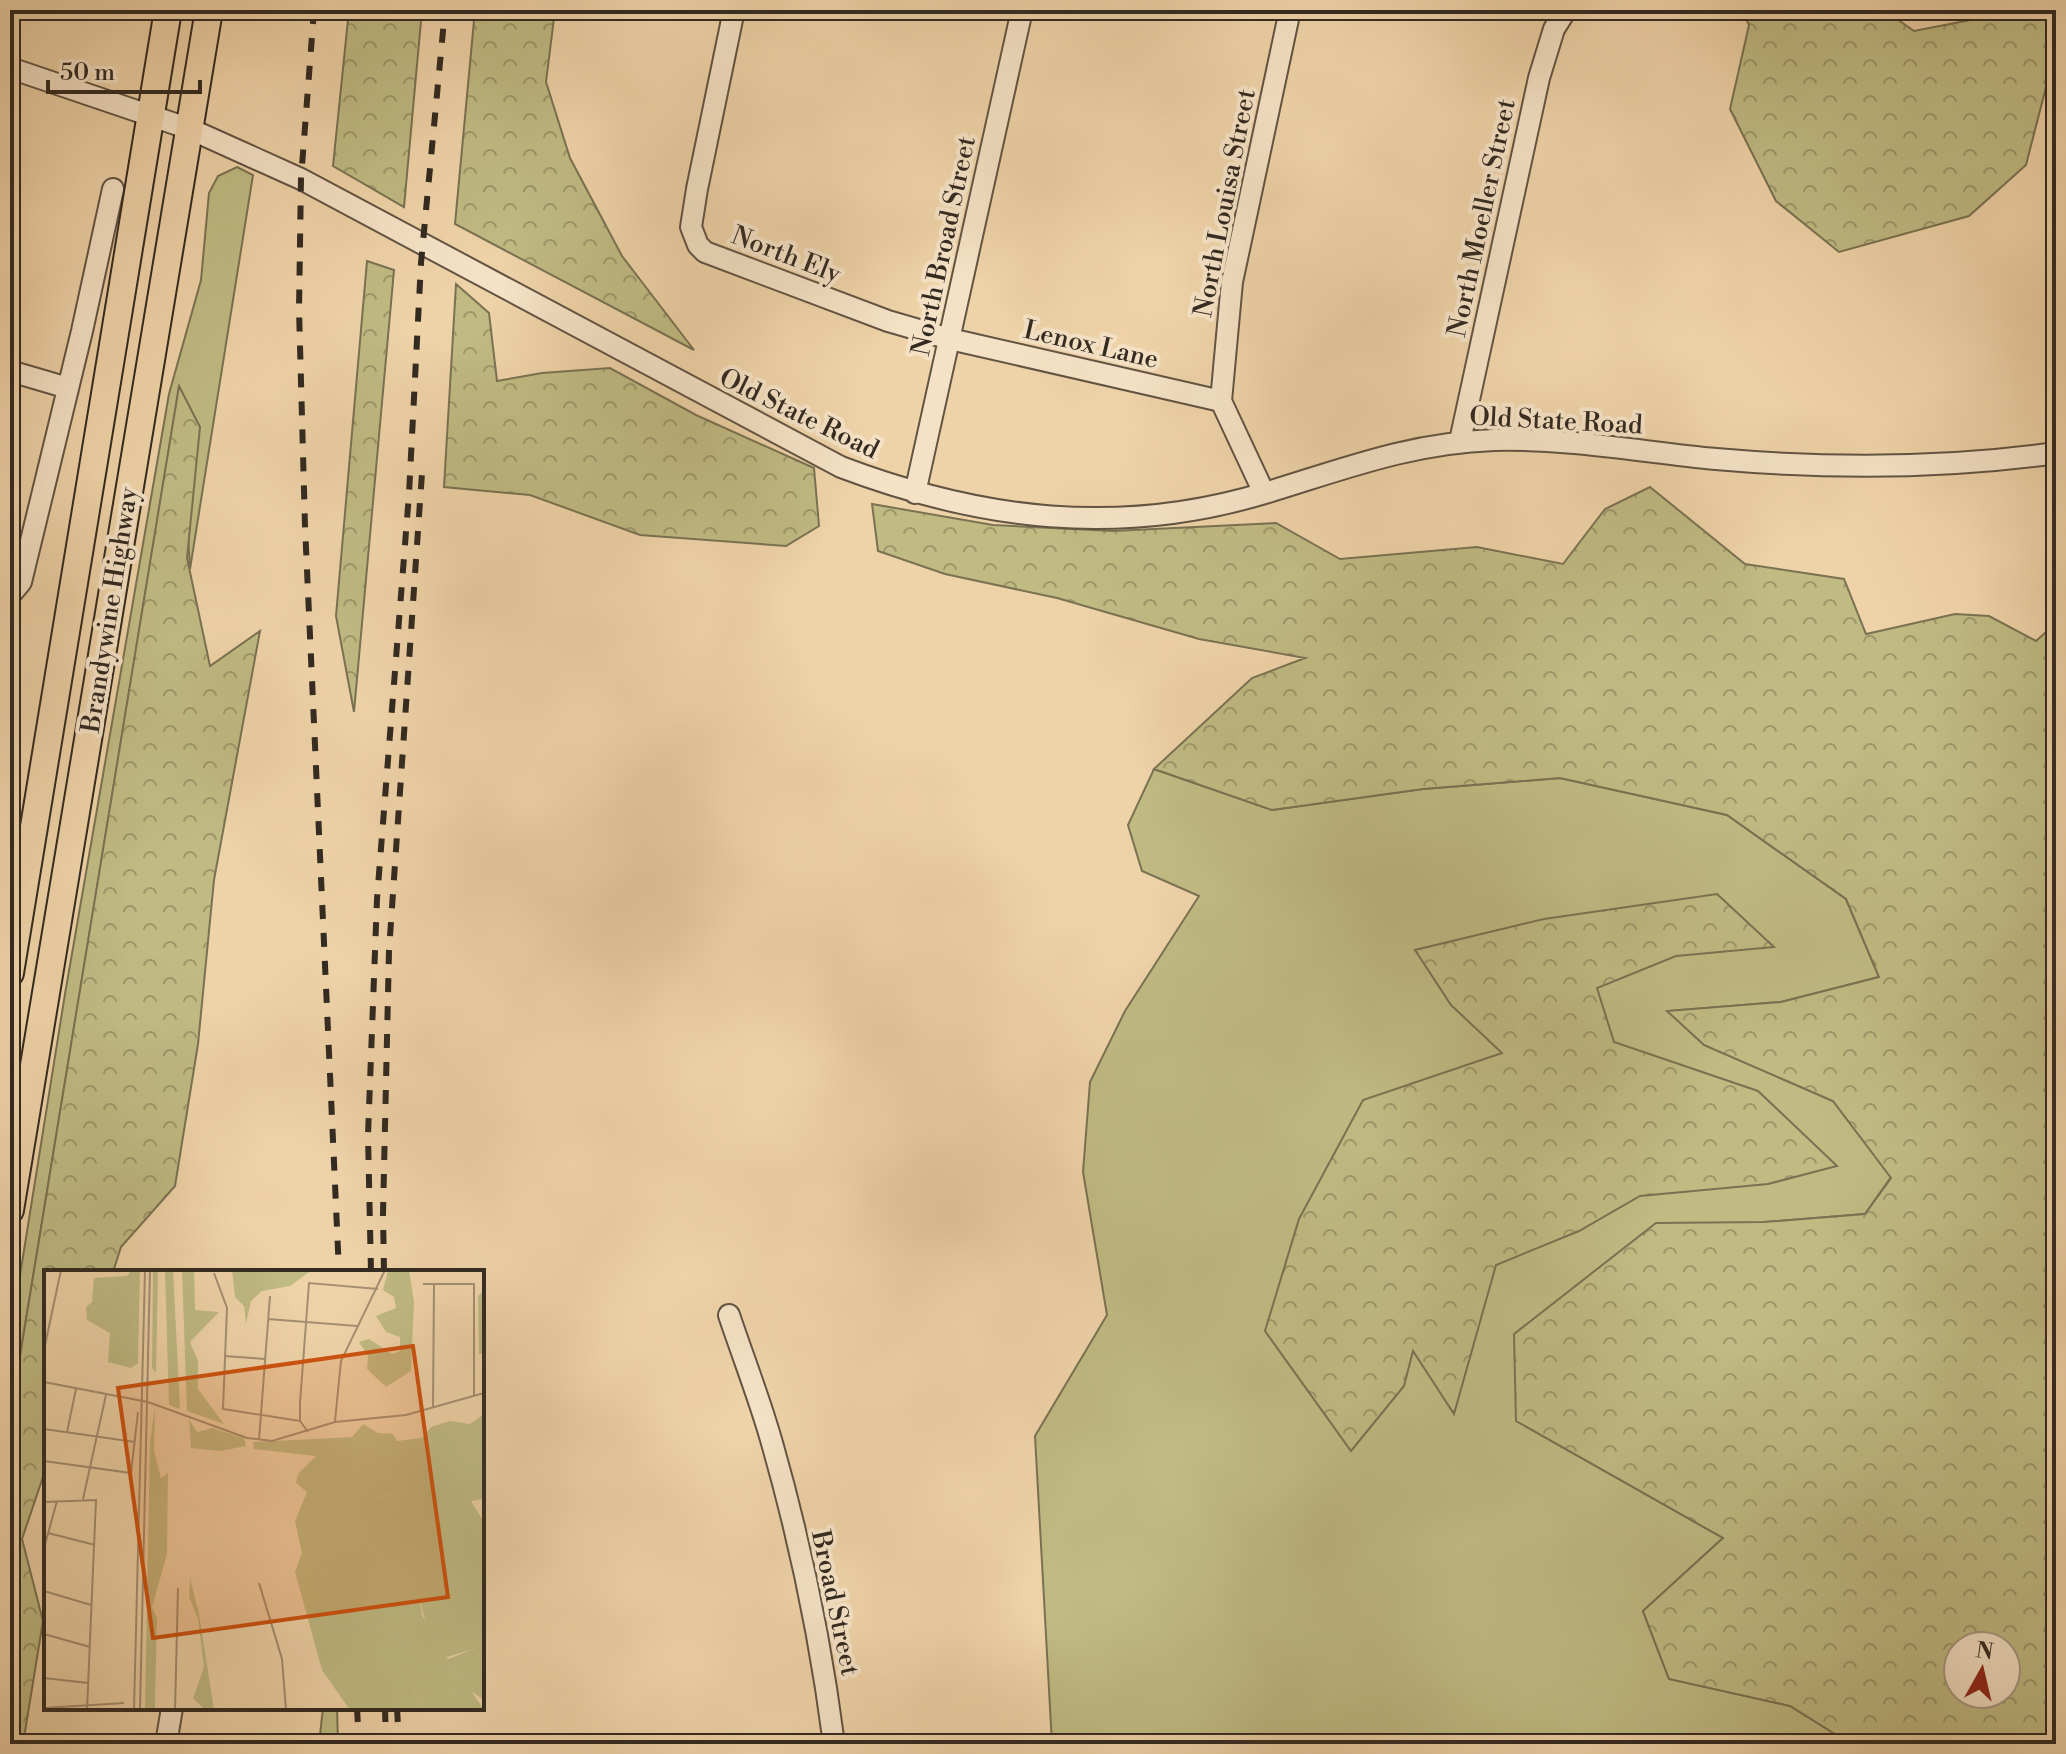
<svg xmlns="http://www.w3.org/2000/svg" width="2066" height="1754" viewBox="0 0 2066 1754" font-family="'Libre Bodoni',serif">
  <style>
    .green { fill: #c0ba83; stroke: #7a7252; stroke-width: 2 }
    .forest { fill: url(#forest-crowns); stroke: #7a7252; stroke-width: 2; fill-rule: evenodd }
    .lines { fill: none; stroke-linecap: round; stroke-linejoin: round }
    .minor-casing { stroke: #625443; stroke-width: 24 }
    .major-casing { stroke: #332a21; stroke-width: 30 }
    .minor { stroke: #f5e2c6; stroke-width: 20 }
    .major { stroke: #efd3a8; stroke-width: 26 }
    .rail { stroke: #332a21; stroke-width: 6; stroke-dasharray: 14 14; stroke-linecap: butt }
    .labels { text-anchor: middle; dominant-baseline: central; stroke-width: 8; stroke-linejoin: round; paint-order: stroke }
    .street-label { font-size: 26px; fill: #332a21; stroke: #f5e2c6 }
    .inset-road { fill: none; stroke: #a48f72; stroke-width: 2 }
    .view { fill: #cd520f; fill-opacity: 0.15; stroke: #cd520f; stroke-width: 4 }
    .inset-edge { fill: none; stroke: #332a21; stroke-width: 4 }
  </style>
  <defs>
    <pattern id="forest-crowns" width="20" height="18" patternUnits="userSpaceOnUse" patternTransform="scale(2)"><rect width="20" height="18" fill="#c0ba83"/><path d="M2 6a3 3 0 1 1 6 0M12 15a3 3 0 1 1 6 0" fill="none" stroke="#9d976b"/></pattern>
  </defs>
  <rect width="100%" height="100%" fill="#efd3a8"/>
  <filter id="stains"><feTurbulence type="fractalNoise" baseFrequency=".0025" numOctaves="4"/><feColorMatrix values="0 0 0 0 .2 0 0 0 0 .09 0 0 0 0 .02 0 0 0 .5 -.17"/></filter>
  <radialGradient id="worn" r=".72"><stop offset=".6" stop-color="#630" stop-opacity="0"/><stop offset="1" stop-color="#630" stop-opacity=".3"/></radialGradient>
  <path class="green" d="M237,167L253,175L190,569L179,388L10,1417V1338L65,994L169,394L201,280L209,193L218,176Z
    M1154,769L1272,810L1423,789L1560,778L1727,815L1846,899L1879,977L1781,1002L1668,1011L1704,1045L1833,1101L1891,1177L1865,1214L1764,1222L1517,1421L1723,1538L1643,1611L1669,1679L1790,1706L1851,1744H1052L1035,1436L1107,1315L1083,1172L1090,1082L1125,1011L1199,896L1142,871L1128,825Z"/>
  <path class="forest" d="M349,10H422L404,207L333,166Z
    M475,10H555L546,82L570,158L622,256L694,350L455,224Z
    M1742,10H1884L1914,31L1970,20L1974,10H2056L2046,87L2026,165L1969,216L1839,252L1776,201L1730,109L1749,25Z
    M367,261L394,270L354,712L336,616Z
    M456,284L489,313L497,381L542,373L610,368L696,415L814,468L819,526L786,546L640,535L530,495L444,487Z
    M179,386L200,427L187,558L210,666L260,631L214,880L198,1044L175,1186L121,1247L113,1272H46V1468L22,1539L43,1621L23,1744H10V1417Z
    M1650,487L1745,564L1844,579L1866,634L1955,614L1989,616L2036,641L2056,623V1744H1851L1790,1706L1669,1679L1643,1611L1723,1538L1516,1421L1514,1334L1656,1223L1764,1222L1865,1214L1891,1178L1833,1101L1704,1045L1667,1011L1781,1002L1879,977L1846,899L1727,815L1560,778L1423,789L1272,810L1154,769L1252,678L1305,658L1199,639L1057,598L945,574L878,551L872,504L993,525L1113,531L1276,523L1340,559L1477,547L1563,564L1605,509ZM2006,1646V1694H1958V1646Z
    M1717,894L1774,947L1676,956L1597,988L1614,1042L1758,1091L1837,1166L1768,1184L1640,1196L1579,1231L1496,1265L1454,1414L1413,1351L1404,1386L1351,1451L1265,1331L1299,1219L1363,1100L1502,1053L1451,1005L1415,950L1544,919Z
    M323,1708H337L338,1744H319Z"/>
  <g class="lines">
    <defs>
      <path id="minor" d="M734,10L697,189L691,227L698,245L705,252L888,321L950,339L1221,401
        M10,68L190,129L301,179L841,467C981,520 1119,537 1265,493C1344,469 1410,443 1494,440C1568,438 1642,452 1716,459C1830,469 1943,469 2056,453
        M10,371L68,388
        M1460,441L1539,78L1554,29L1566,10
        M915,493L1022,10
        M1264,493L1221,401L1232,282L1290,10
        M10,595L21,582L82,331L113,189
        M729,1315C743,1357 760,1400 772,1443C800,1541 821,1643 834,1744
        M166,1744L172,1708"/>
      <path id="major" d="M10,973L168,10
        M10,1210L209,10"/>
    </defs>
    <use href="#minor" class="minor-casing"/>
    <use href="#major" class="major-casing"/>
    <use href="#minor" class="minor"/>
    <use href="#major" class="major"/>
    <path class="rail" d="M314,10L301,179L299,309L305,526L339,1272
      M371,1272L368,1135L377,899L409,494L421,263L445,10
      M384,1272L383,1214L389,951L422,473
      M357,1708L359,1744
      M385,1708L386,1744
      M397,1708L399,1744"/>
  </g>
  <g class="labels">
    <g class="street-label">
      <text transform="translate(1225 203) rotate(-79)">North Louisa Street</text>
      <text transform="translate(1482 218) rotate(-78)">North Moeller Street</text>
      <text transform="translate(944 246) rotate(-78)">North Broad Street</text>
      <text transform="translate(786 255) rotate(21)">North Ely</text>
      <text transform="translate(1091 345) rotate(13)">Lenox Lane</text>
      <text transform="translate(799 414) rotate(26)">Old State Road</text>
      <text transform="translate(1556 421) rotate(3)">Old State Road</text>
      <text transform="translate(110 610) rotate(-81)">Brandywine Highway</text>
      <text transform="translate(835 1603) rotate(78)">Broad Street</text>
    </g>
  </g>
  <g transform="translate(44 1270)">
    <rect width="440" height="440" fill="#efd3a8"/>
    <path d="M111,137L105,427L111,428V440H101L106,171ZM312,198L337,200L356,209L362,220L334,228L358,238L368,248L365,254L335,259L351,303L364,325L376,331L378,345L404,389L430,379L440,389V430L428,422L440,440H413L367,397L390,430L363,405L379,440H306L278,400L251,302L258,283L251,251L263,222L252,213L254,204L272,208Z" fill="#c0ba83"/>
    <path d="M88,0H96L94,93L87,98L64,92L66,63L43,50L42,37L48,32L50,8L83,6ZM109,0H114L112,103L108,98ZM121,0H129L136,139L125,135ZM138,0H150L151,40L175,42L146,72L154,91V119L180,154L143,141ZM188,0H268L246,16L218,21L207,31L202,54L200,36L191,27ZM344,0H365L370,32L367,101L342,117L323,99L324,86L315,72L325,69L348,84L356,81V67L342,62L332,46L352,38L350,27L339,20ZM440,20V84H435L434,26ZM440,144V229L427,231L440,252V389L430,379L396,389L390,384L376,331L346,324L341,315L350,303L319,290L317,278L335,259L364,254L367,248L358,238L332,229L361,220L356,209L337,200L312,198L272,208L254,204L272,186L210,179L209,172L308,167L319,154L334,163L349,164L353,171L378,168L387,157L406,151L426,154ZM145,149L153,162L168,158L200,168L202,176L176,181L147,178ZM107,169L117,208L124,203L123,284L108,337L113,348L111,428L105,427L103,362ZM337,211L346,217L322,227L325,234L360,247L313,268L310,291L303,283L296,298L281,283L291,247L309,238L295,225ZM146,308L155,344L170,440H161L149,428L160,397L154,349L145,327ZM365,395L378,404L413,440H379L362,403L386,425Z" fill="#c0ba83"/>
    <path class="inset-road" d="M170,3L183,38L179,139L256,151M379,14H430V126M224,49L313,56M0,80L17,0M180,86L221,89M0,112L104,132L203,168L228,171L291,152L362,145L440,123M389,138L390,14M291,151L297,91L341,0M0,159L91,172M23,162L32,119M264,162L256,151V133L265,13L334,19M215,170L226,26M0,191L87,203L94,142M39,229L62,125M0,232L52,230L43,440M4,263L51,275M0,278L13,231M215,313L238,389L242,440M0,321L47,335M0,364L46,377M0,408L44,413M0,438L80,433M90,440L101,0M96,440L106,0M131,440L134,318"/>
    <path class="view" d="M369,76L404,327L109,368L74,118Z"/>
    <rect width="440" height="440" class="inset-edge"/>
  </g>
  <rect width="2066" height="1754" fill="none" stroke="#efd3a8" stroke-width="40"/>
  <rect x="12" y="12" width="2042" height="1730" fill="none" stroke="#332a21" stroke-width="4"/>
  <rect x="20" y="20" width="2026" height="1714" fill="none" stroke="#332a21" stroke-width="2"/>
  <g transform="translate(1982 1670) rotate(8)"><circle r="38" fill="#f5e2c6" stroke="#a79884" stroke-width="2"/>
  <path d="M0-6L14 30L0 20L-14 30Z" fill="#8f2418"/>
  <text y="-12" font-size="22" font-weight="bold" text-anchor="middle" fill="#332a21">N</text>
  </g>
  <path d="M48 80v12h152v-12" fill="none" stroke="#332a21" stroke-width="4"/>
  <text x="60" y="80" font-size="24" fill="#332a21" stroke="#f5e2c6" stroke-width="6" paint-order="stroke">50 m</text>
  <rect width="100%" height="100%" filter="url(#stains)"/>
  <rect width="100%" height="100%" fill="url(#worn)"/>
</svg>
